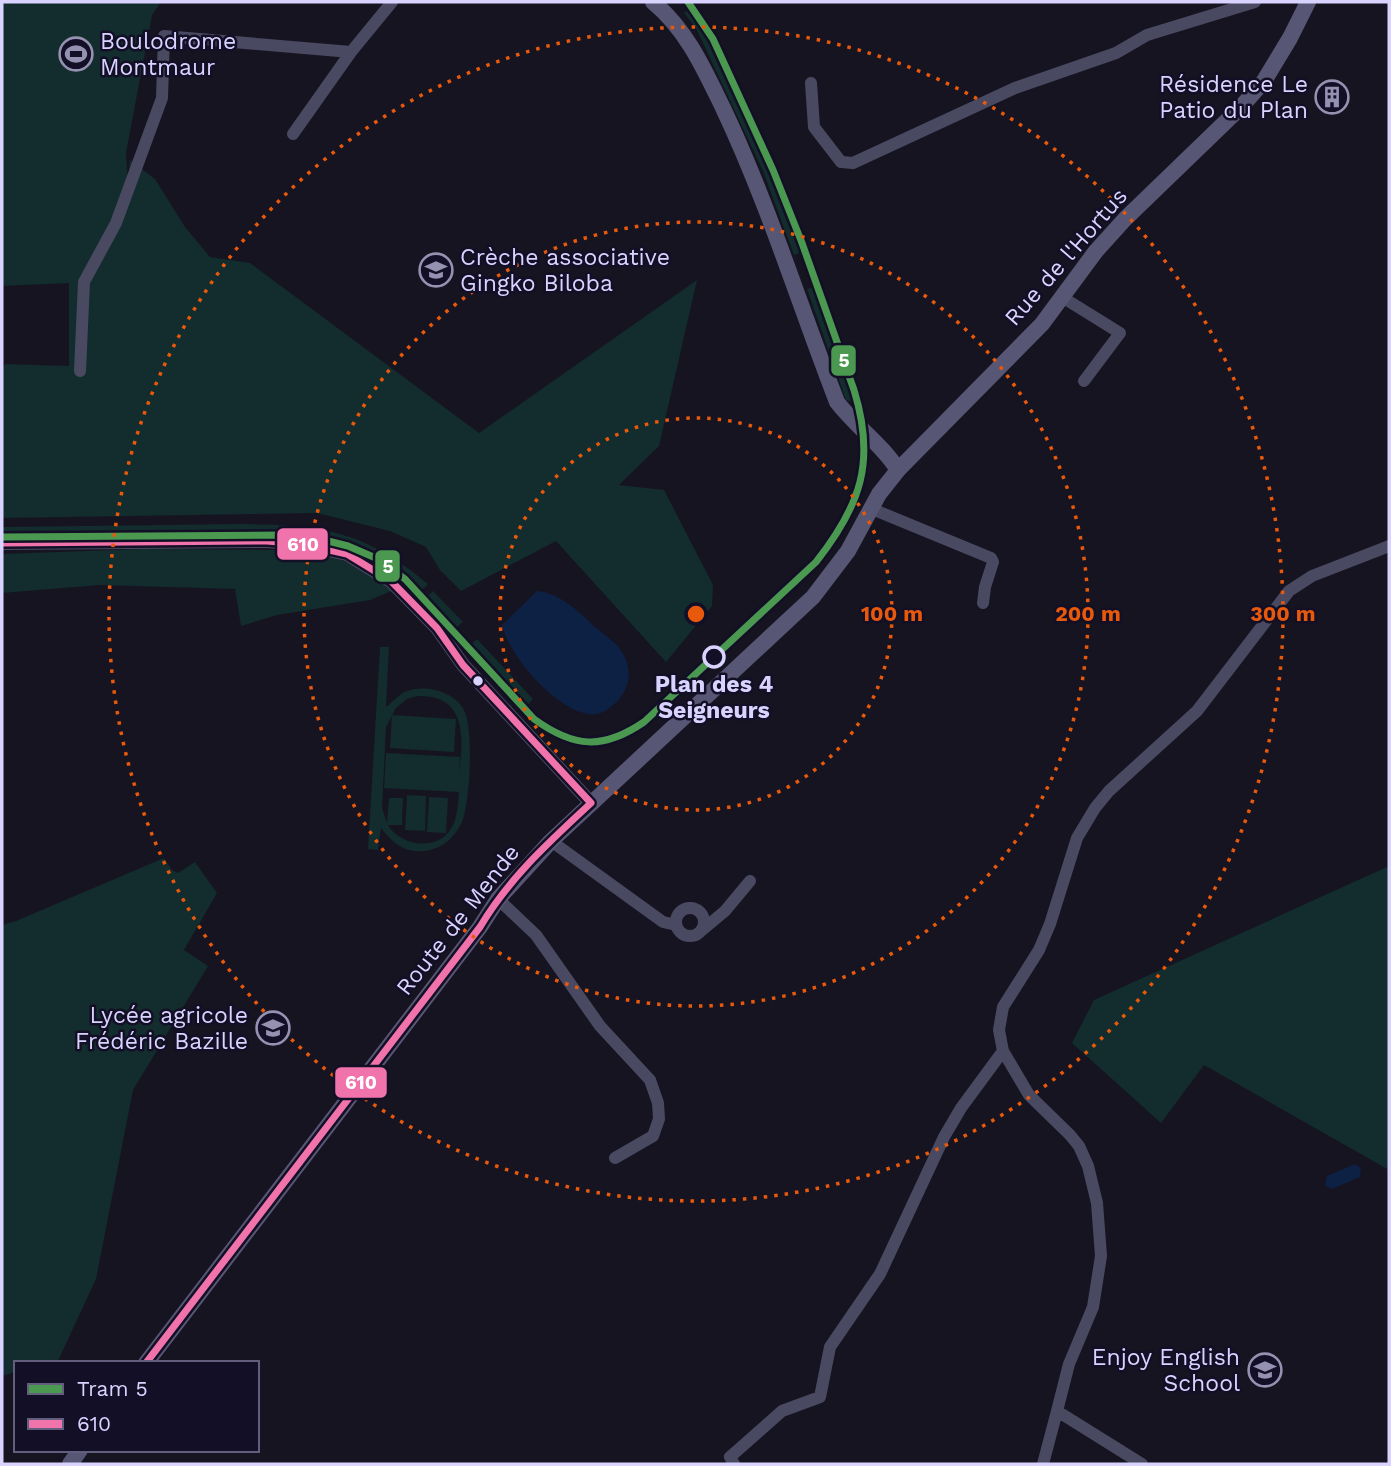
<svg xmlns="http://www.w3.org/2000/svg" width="1391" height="1466" viewBox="0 0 1391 1466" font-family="'Work Sans',sans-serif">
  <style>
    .green { fill: #132c2d; fill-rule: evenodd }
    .water { fill: #0d2144 }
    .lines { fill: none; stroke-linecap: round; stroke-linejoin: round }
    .minor { stroke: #4a4962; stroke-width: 12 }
    .tertiary { stroke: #4a4962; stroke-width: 14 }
    .secondary { stroke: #575674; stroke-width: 16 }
    .bus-1-casing { stroke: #130f26; stroke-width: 12 }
    .bus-1 { stroke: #f073ab; stroke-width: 7 }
    .tram-1-casing { stroke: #130f26; stroke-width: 12 }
    .tram-1 { stroke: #4b9850; stroke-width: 7 }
    .ring { fill: none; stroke: #e8590c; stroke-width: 3.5; stroke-dasharray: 3.5 7 }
    .stop-dot { fill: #130f26; stroke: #d9d4ff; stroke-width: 3.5 }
    .bus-dot { fill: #d9d4ff; stroke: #130f26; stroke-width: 2.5 }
    .labels { text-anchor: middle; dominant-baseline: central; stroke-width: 5; stroke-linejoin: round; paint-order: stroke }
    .poi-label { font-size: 23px; fill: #d9d4ff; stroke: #130f26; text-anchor: end }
    .street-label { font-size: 23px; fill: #d9d4ff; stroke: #130f26 }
    .stop-label { font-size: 23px; font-weight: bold; fill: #d9d4ff; stroke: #130f26 }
    .centre { fill: #e8590c; stroke: #130f26; stroke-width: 3.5 }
    .ring-label { font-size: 21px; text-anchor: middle; font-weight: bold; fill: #e8590c; stroke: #130f26; stroke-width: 5; stroke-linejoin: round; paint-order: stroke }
    .line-badge { stroke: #130f26; stroke-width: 2.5 }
    .badge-label { font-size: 19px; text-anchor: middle; font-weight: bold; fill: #fff }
  </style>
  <rect width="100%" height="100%" fill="#161421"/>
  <path class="green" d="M2,2H161L152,15L126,153L128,182L130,160L155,179L185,227L210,257L250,263L479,433L697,280L659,446L619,485L664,490L713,585L712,606L666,662L556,541L461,591L440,570L426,547L390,531L317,513L2,518V367L6,364L69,366V283L2,286Z
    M695,4C714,25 725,54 737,80C764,136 786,192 807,251L794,255L763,171L696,28L684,13Z
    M818,286L857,391L861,404L846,400L807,289Z
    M240,524C321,525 364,530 428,584L414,598L314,541L2,540V527Z
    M141,549L290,550L326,554L364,569L394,590L370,600L277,615L241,626L235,589L100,585L2,593V554Z
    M433,591L463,622L451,632L423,601Z
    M477,639L533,699L523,710L467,648Z
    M380,647H389L386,707C393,702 399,694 407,691C426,684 455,692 464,710C474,730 470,803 462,822C455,837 442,849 425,851C404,853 394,844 381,828L378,850L368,849ZM417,696C466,694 464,737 459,772L460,757L386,753L384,788L459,792C458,806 457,825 446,835C430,850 399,844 388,825H402L403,798H389L387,823L382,808L386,727L396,708L407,699Z
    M392,715L456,719L454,752L390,748Z
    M407,795L426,796L425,831L405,830Z
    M429,797L448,798L446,833L427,832Z
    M164,858L172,870L178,873L195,862L217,893L184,950L208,966L133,1090L96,1279L57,1363H16V1372L2,1376V925L16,921Z
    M1389,866V1170L1204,1065L1161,1123L1072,1043L1094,1000Z"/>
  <path class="water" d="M537,591C560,593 579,612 595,627C603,634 613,640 619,648C634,667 631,691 613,705C606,711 598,716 589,714C556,710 509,656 502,625Z
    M1355,1164L1361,1168L1360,1177L1332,1189L1325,1185L1327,1176Z"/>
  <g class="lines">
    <path class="minor" d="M811,83L814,127L841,162L853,163L1015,88L1116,53L1147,35L1255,2
      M293,134L351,52
      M1062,297L1120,333L1084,381
      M80,371L84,282L116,223L162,98L164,36L351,52L392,2
      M872,509L991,558L993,562L985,587L983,603
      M551,841L663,922L676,925
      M498,899L536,935L600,1026L650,1080L658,1103L659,1119L653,1136L615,1158
      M676 922a14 14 0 1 1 28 0a14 14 0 1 1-28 0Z
      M701,931L725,911L750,881
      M734,1464L730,1457L782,1411L820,1397L830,1347L880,1274L944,1137L961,1108L1003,1051
      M1043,1464L1057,1411
      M1142,1464L1057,1411L1069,1364L1093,1307L1101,1256L1097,1203L1088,1166L1079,1146L1070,1135L1029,1095L1003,1051L999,1030L1003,1007L1039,950L1050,924L1077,838L1095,808L1109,791L1197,711L1289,591L1312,576L1389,546"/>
    <path class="tertiary" d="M2,543L267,541L302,544L347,554L391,581L437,628L463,665L591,803"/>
    <path class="secondary" d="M653,2C687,30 704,69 723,108C768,203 799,304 837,402C856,427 882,444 898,470
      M146,1363L480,927L498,899L551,841L813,597L848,551L879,494L898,470L1042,324L1096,251L1125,219L1241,107L1264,81L1290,38L1308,2
      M70,1464L80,1450"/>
    <defs>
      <path id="bus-1" d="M2,543L267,541L302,544L347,554L391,581L437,628L463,665L591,803C550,841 509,878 480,927L146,1363"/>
    </defs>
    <use href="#bus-1" class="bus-1-casing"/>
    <use href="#bus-1" class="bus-1"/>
    <defs>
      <path id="tram-1" d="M2,537L288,535L316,538L348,546L378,559L405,579L534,719C574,748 603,750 644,722L816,562C861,505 876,461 854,390L802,243L773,170L713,39L688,2"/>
    </defs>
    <use href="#tram-1" class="tram-1-casing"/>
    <use href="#tram-1" class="tram-1"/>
  </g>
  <g class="ring">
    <circle cx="696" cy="614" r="196"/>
    <circle cx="696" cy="614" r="392"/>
    <circle cx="696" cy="614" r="587"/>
  </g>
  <defs>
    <symbol id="stadium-ring" viewBox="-11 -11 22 22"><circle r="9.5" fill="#130f26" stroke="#9591b1" stroke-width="1.5"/><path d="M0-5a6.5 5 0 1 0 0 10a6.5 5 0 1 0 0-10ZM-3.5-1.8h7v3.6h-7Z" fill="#9591b1"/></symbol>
    <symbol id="building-ring" viewBox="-11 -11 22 22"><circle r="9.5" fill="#130f26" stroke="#9591b1" stroke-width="1.5"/><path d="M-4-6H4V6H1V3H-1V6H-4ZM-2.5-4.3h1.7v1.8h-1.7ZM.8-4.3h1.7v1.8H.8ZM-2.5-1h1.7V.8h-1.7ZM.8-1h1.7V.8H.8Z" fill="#9591b1"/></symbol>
    <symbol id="school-ring" viewBox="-11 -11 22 22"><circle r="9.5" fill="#130f26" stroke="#9591b1" stroke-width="1.5"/><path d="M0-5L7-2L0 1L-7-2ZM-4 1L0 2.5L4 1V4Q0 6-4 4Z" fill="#9591b1"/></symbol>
  </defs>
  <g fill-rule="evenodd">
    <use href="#stadium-ring" x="57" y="35" width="38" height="38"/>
    <use href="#building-ring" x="1313" y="78" width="38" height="38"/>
    <use href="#school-ring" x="417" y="251" width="38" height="38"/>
    <use href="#school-ring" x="254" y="1009" width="38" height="38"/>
    <use href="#school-ring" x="1246" y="1351" width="38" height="38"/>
  </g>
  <circle class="stop-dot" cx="714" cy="657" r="10"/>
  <circle class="bus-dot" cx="478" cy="681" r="6"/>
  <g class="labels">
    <g class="poi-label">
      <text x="100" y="41" text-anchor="start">Boulodrome<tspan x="100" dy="26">Montmaur</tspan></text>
      <text x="1308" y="84">Résidence Le<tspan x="1308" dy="26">Patio du Plan</tspan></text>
      <text x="460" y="257" text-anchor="start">Crèche associative<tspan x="460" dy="26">Gingko Biloba</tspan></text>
      <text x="248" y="1015">Lycée agricole<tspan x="248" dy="26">Frédéric Bazille</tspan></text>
      <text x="1240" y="1357">Enjoy English<tspan x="1240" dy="26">School</tspan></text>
    </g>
    <g class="street-label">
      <text transform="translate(1066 257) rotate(-49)">Rue de l'Hortus</text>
      <text transform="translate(458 920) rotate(-52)">Route de Mende</text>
    </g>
    <g class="stop-label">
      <text x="714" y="684">Plan des 4<tspan x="714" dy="26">Seigneurs</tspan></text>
    </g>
  </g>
  <circle cx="696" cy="614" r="10" class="centre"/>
  <g class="ring-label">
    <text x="892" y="621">100 m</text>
    <text x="1088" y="621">200 m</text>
    <text x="1283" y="621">300 m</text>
  </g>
  <g class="line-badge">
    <rect x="830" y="344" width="27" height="33" rx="7" fill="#4b9850"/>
    <rect x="276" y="527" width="53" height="34" rx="7" fill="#f073ab"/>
    <rect x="374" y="549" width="27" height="34" rx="7" fill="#4b9850"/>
    <rect x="334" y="1066" width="54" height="33" rx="7" fill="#f073ab"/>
  </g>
  <g class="badge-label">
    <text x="844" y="367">5</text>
    <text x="303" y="551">610</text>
    <text x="388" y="573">5</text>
    <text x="361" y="1089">610</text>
  </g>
  <rect width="1391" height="1466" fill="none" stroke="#d9d4ff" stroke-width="7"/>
  <rect x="14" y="1361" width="245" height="91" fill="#130f26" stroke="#625e7d" stroke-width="2"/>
  <rect x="28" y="1384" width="35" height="10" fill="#4b9850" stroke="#625e7d" stroke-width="2"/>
  <text x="77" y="1396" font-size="21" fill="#d9d4ff">Tram 5</text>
  <rect x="28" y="1419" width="35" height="10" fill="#f073ab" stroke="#625e7d" stroke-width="2"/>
  <text x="77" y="1431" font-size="21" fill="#d9d4ff">610</text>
</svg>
